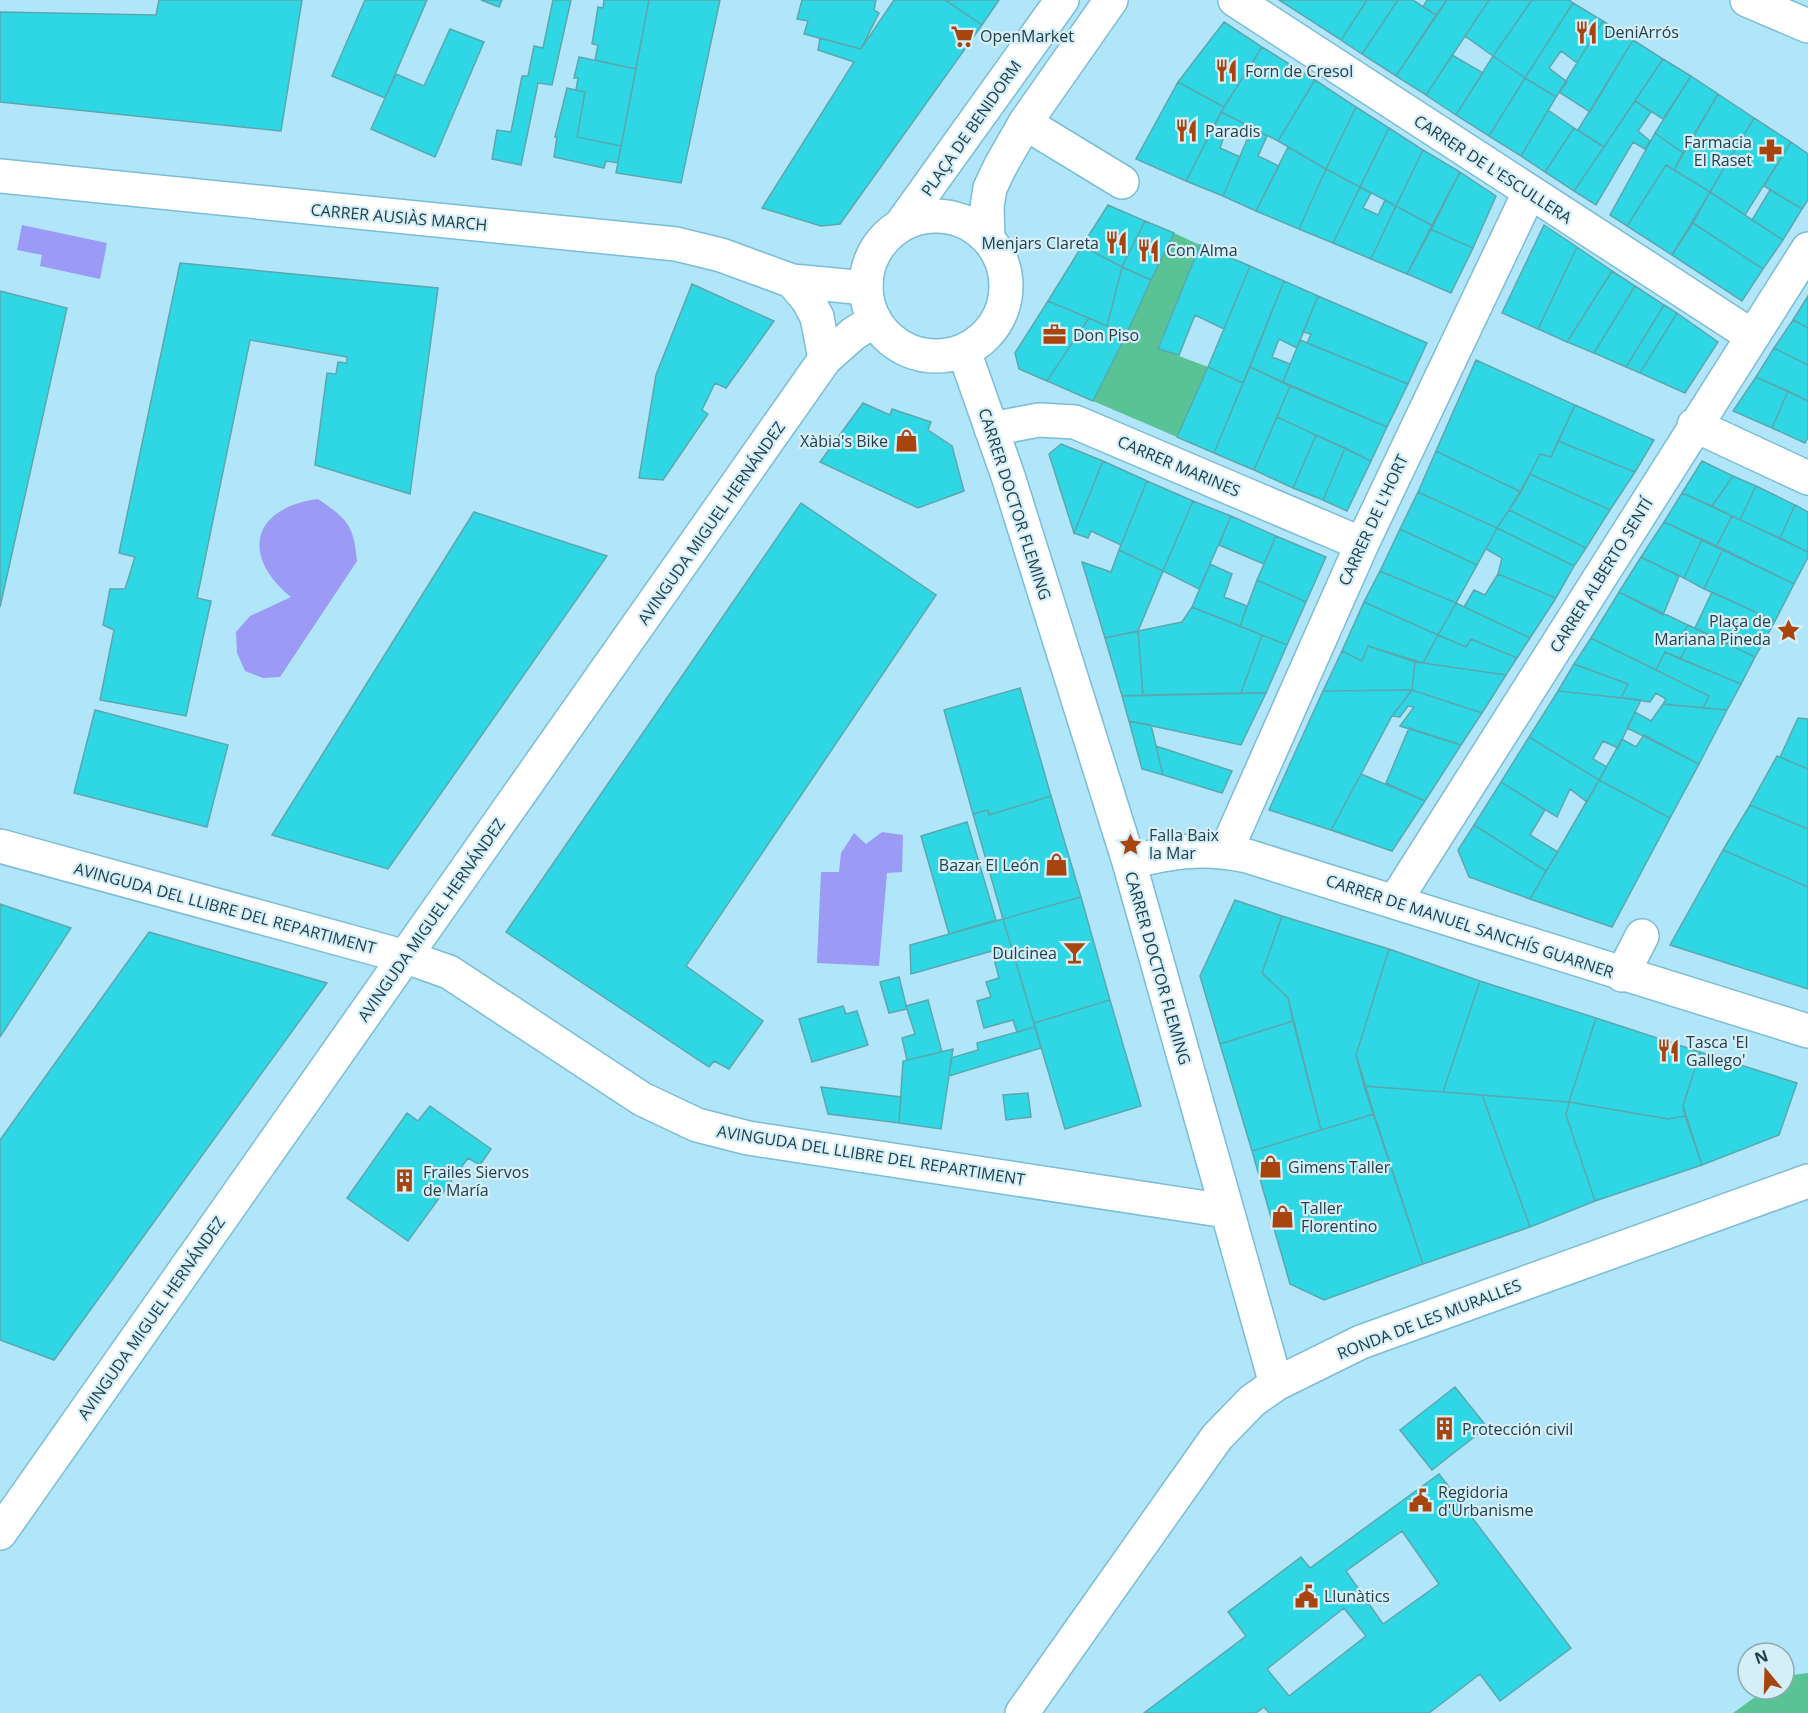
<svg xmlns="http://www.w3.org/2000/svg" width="1808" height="1713" viewBox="0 0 1808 1713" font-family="'Open Sans',sans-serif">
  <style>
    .green { fill: #5ac396 }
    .water { fill: #9b9af4 }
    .building { fill: #2fd7e5; stroke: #5ba7ae; stroke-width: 1.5; fill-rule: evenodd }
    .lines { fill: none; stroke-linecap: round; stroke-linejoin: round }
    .minor-casing { stroke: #7abdd5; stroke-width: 36 }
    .major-casing { stroke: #7abdd5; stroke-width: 36 }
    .minor { stroke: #fff; stroke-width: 33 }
    .major { stroke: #fff; stroke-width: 33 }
    .labels { text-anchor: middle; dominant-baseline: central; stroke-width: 4.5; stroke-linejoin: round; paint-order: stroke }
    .poi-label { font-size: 16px; fill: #243f4a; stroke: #d5eff9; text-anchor: start }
    .street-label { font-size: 16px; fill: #243f4a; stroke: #d5eff9 }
  </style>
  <rect width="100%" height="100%" fill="#b1e6fa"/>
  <path class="green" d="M1174,233L1200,245L1158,348L1208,367L1177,437L1093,401Z
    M1808,1673V1713H1733L1766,1689H1784L1785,1676Z"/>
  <path class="water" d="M22,225L107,243L100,279L40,266L42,255L17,250Z
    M318,499C347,519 354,525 357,561L280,677L263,678L245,671L237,653L236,632L250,616L291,597C240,555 252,508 318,499Z
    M882,832L903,835L902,872L887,873L879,966L817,963L821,872H839L841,853L854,833L866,844Z"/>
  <path class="building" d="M159,0H302L281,131L0,102V12L156,15Z
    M365,0H427L385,98L332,76Z
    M481,0H502L499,7Z
    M553,0H571L552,85L538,83L521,165L492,159L497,130L511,132L522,76H528L534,46L543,48Z
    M604,0H649L636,69L595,60L598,45L592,44L598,7L603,8Z
    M649,0H720L681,183L616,173Z
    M802,0H876L874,10L879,13L861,49L804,34L808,21L797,19Z
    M894,0H945L982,25L840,224L821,226L762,208L854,62L818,50L820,38L861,49Z
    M945,0H999L982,25Z
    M1279,0H1367L1341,40Z
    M1367,0H1398L1362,54L1341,40Z
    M1398,0H1413L1436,15L1396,76L1362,54Z
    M1427,0H1447L1436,15L1423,7Z
    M1447,0H1489L1426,95L1396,76Z
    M1489,0H1532L1493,56L1465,36Z
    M1532,0H1569L1573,3L1525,78L1493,56Z
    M1573,3L1603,21L1577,63L1561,51L1549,68L1567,82L1556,97L1525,78Z
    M1603,21L1633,40L1590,112L1559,92Z
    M1224,22L1262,47L1224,107L1178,82Z
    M450,29L484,42L435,157L371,129L396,74L424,86Z
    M1633,40L1663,59L1604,147L1578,130Z
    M1262,47L1315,80L1278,141L1221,112Z
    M1452,55L1483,73L1456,115L1426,95Z
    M1493,56L1525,78L1489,136L1456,115Z
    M579,57L636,69L621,146L577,137L585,92L576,90L578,78H574Z
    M1663,59L1691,76L1663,119L1635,101Z
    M1691,76L1718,94L1683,153L1655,133Z
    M1525,78L1556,97L1521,156L1489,136Z
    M1315,80L1356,107L1326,169L1278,141Z
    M1178,82L1224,107L1186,181L1136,159Z
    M567,88L585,92L577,137L621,146L618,163L606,161L604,168L554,157L557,137H555Z
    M1718,94L1754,118L1710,192L1674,170Z
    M1635,101L1651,112L1638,131L1650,141L1645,149L1633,142L1596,205L1574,191Z
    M1356,107L1389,128L1360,187L1326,169Z
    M1548,110L1574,128L1545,172L1521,156Z
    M1221,112L1252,128L1248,140L1227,128L1220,148L1240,157L1223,196L1186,181Z
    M1754,118L1791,142L1745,215L1710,192Z
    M1252,128L1267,136L1258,156L1279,166L1256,211L1223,196Z
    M1389,128L1423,150L1396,206L1360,187Z
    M1574,128L1604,147L1574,191L1545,172Z
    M1655,133L1683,153L1674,170L1666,165L1627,226L1610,215Z
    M1791,142L1808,154V200L1802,209L1764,186Z
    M1288,147L1326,169L1299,229L1256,211Z
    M1423,150L1460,172L1433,226L1396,206Z
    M1666,165L1710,192L1672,255L1627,226Z
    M1326,169L1360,187L1333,243L1299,229Z
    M1460,172L1496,196L1473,248L1430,229Z
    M1360,187L1371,193L1363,208L1378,215L1385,200L1396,206L1371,259L1333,243Z
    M1770,190L1802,209L1783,240L1752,220Z
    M1710,192L1783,240L1763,269L1693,223Z
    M1108,205L1145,221L1122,267L1082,246Z
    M1396,206L1433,226L1407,274L1371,259Z
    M1145,221L1174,233L1151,280L1122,267Z
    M1693,223L1763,269L1742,301L1672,255Z
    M1544,225L1577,247L1538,329L1502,313Z
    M1430,229L1473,248L1451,293L1407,274Z
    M1200,245L1250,266L1224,329L1195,315L1179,355L1158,349Z
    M1082,246L1122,267L1107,326L1048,301Z
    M1577,247L1612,271L1567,342L1538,329Z
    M180,263L438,288L410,494L315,465L327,373L336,374L338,362L347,363V357L250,340L197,598L211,601L186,716L100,700L114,630L103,625L110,589H125L135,557L119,553Z
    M1250,266L1284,281L1243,383L1208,367Z
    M1122,267L1151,280L1126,335L1107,326Z
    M1612,271L1635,286L1594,353L1567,342Z
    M1284,281L1318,296L1297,348L1279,339L1272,357L1290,364L1283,382L1250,367Z
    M692,284L774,321L726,388L715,383L702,410L708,414L663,480L639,478L656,375Z
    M1635,286L1664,305L1626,367L1594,353Z
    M0,291L67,308L0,607Z
    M1318,296L1427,343L1408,384L1307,343L1311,334L1303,332Z
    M1808,296V328L1793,320Z
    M1048,301L1089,318L1047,381L1019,369L1015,353Z
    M1664,305L1677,313L1640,373L1626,367Z
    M1677,313L1718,342L1685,393L1640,373Z
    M1089,318L1126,335L1093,401L1047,381Z
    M1793,320L1808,328V365L1774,348Z
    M1300,340L1408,384L1387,427L1283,382Z
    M1774,348L1808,365V401L1756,377Z
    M1476,360L1575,405L1551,457L1540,454L1521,492L1436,451Z
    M1208,367L1243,383L1214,453L1177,437Z
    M1250,367L1290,386L1254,470L1214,453Z
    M1756,377L1788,391L1772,428L1733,411Z
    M1290,386L1387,427L1371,461L1277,417Z
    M1788,391L1808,401V437L1805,443L1772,428Z
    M863,403L890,415L892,409L931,422L928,430L952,446L964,491L918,508L820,462Z
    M1575,405L1654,440L1635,472L1558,441Z
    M1277,417L1316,435L1293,488L1254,470Z
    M1316,435L1345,448L1323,500L1293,488Z
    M1558,441L1635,472L1610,510L1530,474L1540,454L1551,457Z
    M1061,444L1103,461L1074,533L1049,454Z
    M1345,448L1371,461L1347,511L1323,500Z
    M1436,451L1521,492L1497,528L1418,492Z
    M1103,461L1147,481L1121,545L1091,531L1088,538L1074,533Z
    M1702,461L1733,476L1712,506L1682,493Z
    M1530,474L1610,510L1586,548L1509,510Z
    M1733,476L1756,486L1740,520L1712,506Z
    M1147,481L1193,501L1163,571L1119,550Z
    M1756,486L1795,505L1780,538L1740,520Z
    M1418,492L1497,528L1477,565L1400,529Z
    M1682,493L1732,516L1716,547L1664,522Z
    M1193,501L1231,516L1199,589L1163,571Z
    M801,503L936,595L686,966L763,1021L729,1069L714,1061L709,1067L506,932Z
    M1795,505L1808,512V552L1780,538Z
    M1509,510L1586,548L1574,566L1497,528Z
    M474,512L607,556L388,869L272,835Z
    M1231,516L1276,536L1264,564L1219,545Z
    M1732,516L1808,552V557L1794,584L1716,547Z
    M1664,522L1702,539L1684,578L1641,557Z
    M1497,528L1574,566L1556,598L1498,574L1502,558L1486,549Z
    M1400,529L1477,565L1456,603L1380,571Z
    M1276,536L1326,557L1306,602L1257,580Z
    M1702,539L1723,549L1704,589L1684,578Z
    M1723,549L1794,584L1775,621L1704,589Z
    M1119,550L1163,571L1138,631L1105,638L1082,562L1111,572Z
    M1641,557L1679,576L1663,615L1619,592Z
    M1210,564L1232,574L1224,597L1247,606L1240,626L1192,607Z
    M1380,571L1456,603L1438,635L1364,602Z
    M1498,574L1556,598L1530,638L1464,607L1474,590L1485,595Z
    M1257,580L1306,602L1287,645L1240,626Z
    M1619,592L1688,625L1680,638L1689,643L1680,659L1665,652L1656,670L1591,638Z
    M1712,592L1775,621L1755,657L1695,628Z
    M1364,602L1438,635L1423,663L1368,646L1362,661L1342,651Z
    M1456,603L1530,638L1517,658L1471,639L1466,647L1438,635Z
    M1192,607L1262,635L1241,693L1143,695L1138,631L1182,622Z
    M1688,625L1755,657L1741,684L1680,659L1689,643L1680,638Z
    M1138,631L1143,695L1122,696L1105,638Z
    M1262,635L1287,645L1266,693H1241Z
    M1438,635L1466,647L1471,639L1517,658L1506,675L1423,663Z
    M1591,638L1709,696L1703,708L1663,704L1666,699L1656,693L1650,702L1621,698L1628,684L1574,664Z
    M1368,646L1415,662L1412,690L1323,691L1342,651L1362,661Z
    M1665,652L1741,684L1727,710L1703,708L1709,696L1656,670Z
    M1415,662L1423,663L1506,675L1482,713L1412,690Z
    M1574,664L1628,684L1621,698L1558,691Z
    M1020,688L1051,796L989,815L988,810L973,814L944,710Z
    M1412,690L1392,716L1331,830L1269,810L1323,691Z
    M1412,690L1482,713L1461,745L1400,726L1414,707L1408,706L1400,717L1392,716Z
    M1558,691L1641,700L1618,748L1603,741L1593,759L1607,767L1599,780L1529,737Z
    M1266,693L1241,745L1129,721L1122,696Z
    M1663,704L1727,710L1699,764L1627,728L1635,712L1651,721Z
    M95,710L228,745L207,827L74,793Z
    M1798,718L1808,719V769L1780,757Z
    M1129,721L1151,725L1163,775L1142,769Z
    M1409,728L1461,745L1425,801L1386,783Z
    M1644,735L1699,764L1670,818L1599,780L1622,739L1636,747Z
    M1529,737L1599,780L1587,802L1570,789L1557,817L1501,782Z
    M1156,746L1232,771L1222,793L1163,775Z
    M1777,756L1808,769V829L1750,805Z
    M1361,774L1425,801L1392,851L1331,830Z
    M1599,780L1670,818L1612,927L1530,899Z
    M1501,782L1545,810L1530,835L1558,852L1546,871L1474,825Z
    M1051,796L1081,897L1003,919L973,814L988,810L989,815Z
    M1750,805L1808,829V887L1723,850Z
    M967,822L996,920L949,934L921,836Z
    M1474,825L1546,871L1530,899L1469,877L1458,850Z
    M1723,850L1808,887V989L1670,945Z
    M1081,897L1110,1000L1034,1023L1003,919Z
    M1235,900L1282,916L1262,973L1288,998L1293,1021L1220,1044L1200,976Z
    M0,904L71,928L0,1037Z
    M1282,916L1389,949L1356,1055L1374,1114L1321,1130L1288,998L1262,973Z
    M1003,919L1035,1027L1017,1032L1013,1020L984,1028L977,1001L991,997L986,982L999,978L992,951L911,974L910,945Z
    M149,932L327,983L54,1360L0,1340V1140Z
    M1389,949L1480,981L1443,1092L1364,1086L1356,1055Z
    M899,977L907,1009L889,1013L880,982Z
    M1480,981L1596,1018L1569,1102L1443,1092Z
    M928,1000L942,1052L907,1060L902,1038L915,1034L906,1006Z
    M1110,1000L1141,1106L1065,1129L1034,1023Z
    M843,1006L846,1014L857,1011L868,1045L812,1062L799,1019Z
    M1596,1018L1700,1052L1683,1106L1685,1116L1668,1119L1569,1102Z
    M1293,1021L1321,1130L1252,1151L1220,1044Z
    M1035,1027L1041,1048L949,1076L951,1058L978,1050L977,1043Z
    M953,1049L941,1129L899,1123L903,1061Z
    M1700,1052L1797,1083L1779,1135L1702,1165L1683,1106Z
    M1364,1086L1482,1095L1530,1227L1423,1264Z
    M821,1087L901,1097L899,1123L828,1114Z
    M1028,1093L1031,1117L1006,1120L1003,1095Z
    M1482,1095L1569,1102L1566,1115L1595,1201L1530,1227Z
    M1569,1102L1668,1119L1685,1116L1702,1165L1595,1201L1566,1115Z
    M430,1106L491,1149L480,1165L468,1158L408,1241L347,1198L407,1113L418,1121Z
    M1374,1114L1423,1264L1324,1300L1290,1284L1252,1151Z
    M1455,1387L1487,1427L1432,1470L1400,1430Z
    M1439,1474L1571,1648L1500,1701L1480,1674L1429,1713H1269L1264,1707L1256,1713H1144L1246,1636L1228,1612L1301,1557L1310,1568ZM1402,1531L1439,1584L1383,1624L1346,1571ZM1344,1608L1366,1636L1289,1696L1267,1669Z"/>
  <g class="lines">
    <defs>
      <path id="minor" d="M1235,0L1752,336
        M1747,0L1808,26
        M1025,123L1122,182
        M0,176L676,244L721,255L792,281L808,300L817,317L825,359
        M792,281L866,288
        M964,351L1008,476L1129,862L1276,1384
        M1694,425L1808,478
        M991,429L1039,420L1075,422L1362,544
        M0,846L406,957L449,972L642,1099L697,1125L748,1138L1226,1211
        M1226,851L1362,544L1529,193
        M1129,862C1172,852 1203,846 1247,856L1808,1031
        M1395,901L1808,249
        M1622,975L1642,936
        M1022,1713L1217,1437L1252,1401L1276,1384L1361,1342L1808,1181"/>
      <path id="major" d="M866 286a70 70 0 1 1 140 0a70 70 0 1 1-140 0Z
        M900,226L1062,0
        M988,238L987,207L990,188L1000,167L1025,123L1111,0
        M0,1533L825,359L853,334L875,320"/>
    </defs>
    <use href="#minor" class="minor-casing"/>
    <use href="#major" class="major-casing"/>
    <use href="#minor" class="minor"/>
    <use href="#major" class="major"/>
  </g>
  <defs>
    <symbol id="restaurant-bare" viewBox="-9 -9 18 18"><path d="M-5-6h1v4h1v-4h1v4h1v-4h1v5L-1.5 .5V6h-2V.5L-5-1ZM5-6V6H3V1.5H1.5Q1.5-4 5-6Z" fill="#a8450f" stroke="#d5eff9" stroke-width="2.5" paint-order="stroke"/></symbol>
    <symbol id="supermarket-bare" viewBox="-9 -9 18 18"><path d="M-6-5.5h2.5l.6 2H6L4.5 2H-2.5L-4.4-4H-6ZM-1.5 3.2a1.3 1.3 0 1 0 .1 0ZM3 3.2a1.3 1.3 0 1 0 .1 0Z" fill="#a8450f" stroke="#d5eff9" stroke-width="2.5" paint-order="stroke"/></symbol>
    <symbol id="pharmacy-bare" viewBox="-9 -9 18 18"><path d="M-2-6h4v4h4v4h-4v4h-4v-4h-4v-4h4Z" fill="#a8450f" stroke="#d5eff9" stroke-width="2.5" paint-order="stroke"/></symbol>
    <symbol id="office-bare" viewBox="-9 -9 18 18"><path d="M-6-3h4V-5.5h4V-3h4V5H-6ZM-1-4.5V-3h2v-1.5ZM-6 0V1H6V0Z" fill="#a8450f" stroke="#d5eff9" stroke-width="2.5" paint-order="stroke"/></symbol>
    <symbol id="shop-bare" viewBox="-9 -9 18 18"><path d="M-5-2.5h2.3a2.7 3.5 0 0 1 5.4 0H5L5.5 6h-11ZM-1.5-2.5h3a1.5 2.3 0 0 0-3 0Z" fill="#a8450f" stroke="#d5eff9" stroke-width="2.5" paint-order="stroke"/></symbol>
    <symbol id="sight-bare" viewBox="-9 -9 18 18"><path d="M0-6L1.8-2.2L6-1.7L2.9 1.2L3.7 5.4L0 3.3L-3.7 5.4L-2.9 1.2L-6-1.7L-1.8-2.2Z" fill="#a8450f" stroke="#d5eff9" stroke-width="2.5" paint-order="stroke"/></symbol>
    <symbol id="bar-bare" viewBox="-9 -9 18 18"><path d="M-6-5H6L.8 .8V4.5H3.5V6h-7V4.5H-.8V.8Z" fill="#a8450f" stroke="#d5eff9" stroke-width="2.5" paint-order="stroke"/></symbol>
    <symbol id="building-bare" viewBox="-9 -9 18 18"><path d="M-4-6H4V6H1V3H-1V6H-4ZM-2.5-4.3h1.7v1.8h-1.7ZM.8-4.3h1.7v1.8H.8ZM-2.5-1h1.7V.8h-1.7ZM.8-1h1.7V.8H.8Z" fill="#a8450f" stroke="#d5eff9" stroke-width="2.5" paint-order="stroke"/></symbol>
    <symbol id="civic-bare" viewBox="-9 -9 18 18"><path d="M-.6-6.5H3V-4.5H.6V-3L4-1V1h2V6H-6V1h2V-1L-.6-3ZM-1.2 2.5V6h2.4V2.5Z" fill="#a8450f" stroke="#d5eff9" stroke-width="2.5" paint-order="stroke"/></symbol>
  </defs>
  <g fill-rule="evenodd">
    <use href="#restaurant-bare" x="1570" y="16" width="33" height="33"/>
    <use href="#supermarket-bare" x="946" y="20" width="33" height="33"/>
    <use href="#restaurant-bare" x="1210" y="54" width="33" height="33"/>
    <use href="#restaurant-bare" x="1170" y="114" width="33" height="33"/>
    <use href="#pharmacy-bare" x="1754" y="134" width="33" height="33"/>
    <use href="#restaurant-bare" x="1100" y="226" width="33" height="33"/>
    <use href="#restaurant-bare" x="1132" y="234" width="33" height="33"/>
    <use href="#office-bare" x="1038" y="318" width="33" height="33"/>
    <use href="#shop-bare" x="890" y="424" width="33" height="33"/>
    <use href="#sight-bare" x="1772" y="614" width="33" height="33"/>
    <use href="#sight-bare" x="1114" y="828" width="33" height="33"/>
    <use href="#shop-bare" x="1040" y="848" width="33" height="33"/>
    <use href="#bar-bare" x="1058" y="936" width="33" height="33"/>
    <use href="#restaurant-bare" x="1652" y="1034" width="33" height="33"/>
    <use href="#shop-bare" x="1254" y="1150" width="33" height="33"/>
    <use href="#building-bare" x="388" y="1164" width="33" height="33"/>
    <use href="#shop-bare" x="1266" y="1200" width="33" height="33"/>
    <use href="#building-bare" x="1428" y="1412" width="33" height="33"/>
    <use href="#civic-bare" x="1404" y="1484" width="33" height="33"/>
    <use href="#civic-bare" x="1290" y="1580" width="33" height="33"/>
  </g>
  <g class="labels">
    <g class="poi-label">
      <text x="1604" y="32">DeniArrós</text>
      <text x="980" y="36">OpenMarket</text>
      <text x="1245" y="71">Forn de Cresol</text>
      <text x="1205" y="131">Paradis</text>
      <text x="1752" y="142" text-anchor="end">Farmacia<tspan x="1752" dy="18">El Raset</tspan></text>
      <text x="1099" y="243" text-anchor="end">Menjars Clareta</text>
      <text x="1166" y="250">Con Alma</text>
      <text x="1073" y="335">Don Piso</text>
      <text x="888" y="441" text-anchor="end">Xàbia's Bike</text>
      <text x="1771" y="621" text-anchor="end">Plaça de<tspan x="1771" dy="18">Mariana Pineda</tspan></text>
      <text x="1149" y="835">Falla Baix<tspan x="1149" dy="18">la Mar</tspan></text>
      <text x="1039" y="865" text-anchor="end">Bazar El León</text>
      <text x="1057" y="953" text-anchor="end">Dulcinea</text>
      <text x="1686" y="1042">Tasca 'El<tspan x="1686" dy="18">Gallego'</tspan></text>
      <text x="1288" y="1167">Gimens Taller</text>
      <text x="423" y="1172">Frailes Siervos<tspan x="423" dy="18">de María</tspan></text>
      <text x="1301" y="1208">Taller<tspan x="1301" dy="18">Florentino</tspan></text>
      <text x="1462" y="1429">Protección civil</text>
      <text x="1438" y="1492">Regidoria<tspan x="1438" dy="18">d'Urbanisme</tspan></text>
      <text x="1324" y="1596">Llunàtics</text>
    </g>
    <g class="street-label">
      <text transform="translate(971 128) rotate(-55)">PLAÇA DE BENIDORM</text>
      <text transform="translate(1493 169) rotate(33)">CARRER DE L'ESCULLERA</text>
      <text transform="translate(399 217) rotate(5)">CARRER AUSIÀS MARCH</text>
      <text transform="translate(1179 466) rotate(23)">CARRER MARINES</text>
      <text transform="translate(1015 504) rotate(72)">CARRER DOCTOR FLEMING</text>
      <text transform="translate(1373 520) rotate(-65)">CARRER DE L'HORT</text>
      <text transform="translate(711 523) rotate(-55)">AVINGUDA MIGUEL HERNÁNDEZ</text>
      <text transform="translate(1601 575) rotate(-58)">CARRER ALBERTO SENTÍ</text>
      <text transform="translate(225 908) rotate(15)">AVINGUDA DEL LLIBRE DEL REPARTIMENT</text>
      <text transform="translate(431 920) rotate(-55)">AVINGUDA MIGUEL HERNÁNDEZ</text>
      <text transform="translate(1470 926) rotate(18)">CARRER DE MANUEL SANCHÍS GUARNER</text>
      <text transform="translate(1158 968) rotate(74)">CARRER DOCTOR FLEMING</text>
      <text transform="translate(871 1155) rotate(9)">AVINGUDA DEL LLIBRE DEL REPARTIMENT</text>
      <text transform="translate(151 1318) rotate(-55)">AVINGUDA MIGUEL HERNÁNDEZ</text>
      <text transform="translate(1429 1319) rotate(-21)">RONDA DE LES MURALLES</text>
    </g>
  </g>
  <g transform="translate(1766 1671) rotate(341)"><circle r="28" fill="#d5eff9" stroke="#8ea9b3" stroke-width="1.5"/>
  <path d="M0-4.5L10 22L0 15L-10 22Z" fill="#a8450f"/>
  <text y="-9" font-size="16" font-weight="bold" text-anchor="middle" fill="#243f4a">N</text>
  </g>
</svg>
